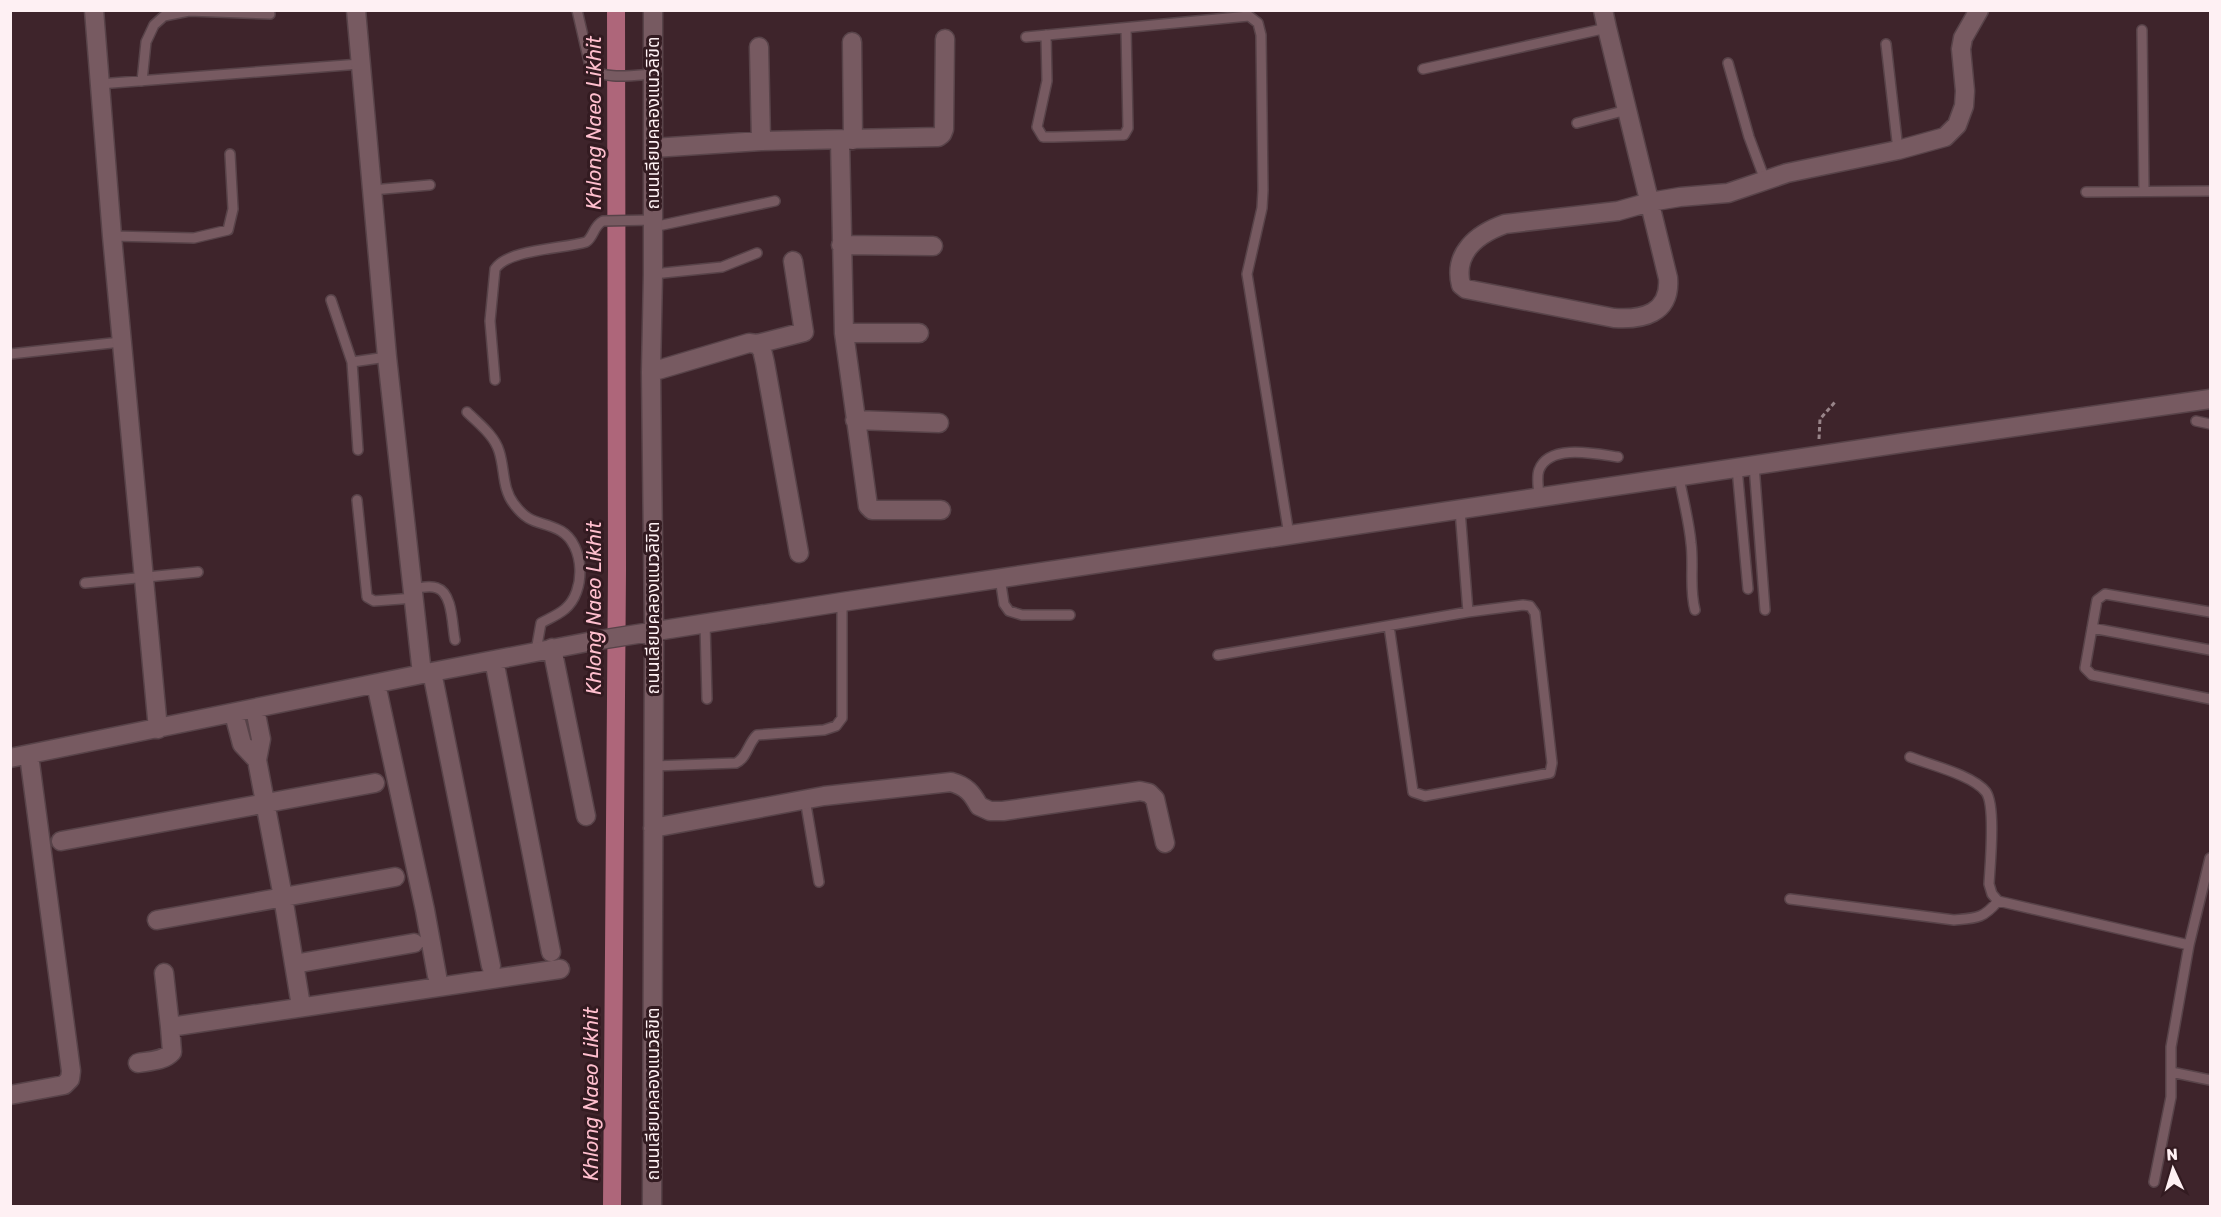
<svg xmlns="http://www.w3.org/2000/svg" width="2221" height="1217" viewBox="0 0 2221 1217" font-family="Rubik,'Noto Sans Thai',sans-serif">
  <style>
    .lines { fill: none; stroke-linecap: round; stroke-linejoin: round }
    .canal { stroke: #ae667a; stroke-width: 18 }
    .service-casing { stroke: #584349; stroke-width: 12 }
    .minor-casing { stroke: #584349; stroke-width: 21 }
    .path { stroke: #99858a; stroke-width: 3; stroke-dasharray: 4.5 3; stroke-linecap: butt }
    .service { stroke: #775a61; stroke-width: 9 }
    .minor { stroke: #775a61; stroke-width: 18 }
    .labels { text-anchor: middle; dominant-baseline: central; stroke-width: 6; stroke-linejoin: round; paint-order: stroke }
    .street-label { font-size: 18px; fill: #fef0f3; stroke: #331b21 }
    .water-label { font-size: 20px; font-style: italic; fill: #ffbfce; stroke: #331b21 }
  </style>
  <rect width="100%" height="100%" fill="#3e242b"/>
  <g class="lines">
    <path class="canal" d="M612,1206L617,570L616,10"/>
    <defs>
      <path id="service" d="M577,10L590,66C599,81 636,75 653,74
        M2142,30L2144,191
        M1046,35L1047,81L1037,127L1043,137H1054L1124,135L1128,128L1126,28
        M1026,37L1249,16L1258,23L1261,35L1263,190L1262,208L1247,274L1289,535
        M1886,44L1898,150
        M1728,63L1749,137L1765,180
        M1423,69L1607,28
        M142,81L146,42L154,25L164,16L189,11L270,14
        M99,84L360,64
        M1577,123L1627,110
        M372,190L430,185
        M2086,192L2210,191
        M653,227L775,201
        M112,236L194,238L228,230L233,209L230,154
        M653,274L722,267L757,253
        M331,300L352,362L387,357
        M10,354L121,342
        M352,362L358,450
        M495,380L490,321L495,269C508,249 563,249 586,242C594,237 593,226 603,221L653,220
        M467,412C479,424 494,435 499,451C505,469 502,489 514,504C530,526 541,520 561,531C585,545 586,592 565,609C558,615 548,619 541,623L536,651
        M2196,421L2210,424
        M1754,465L1765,610
        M1737,468L1748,589
        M1679,477C1683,499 1689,521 1691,543C1694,566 1689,588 1695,610
        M1539,498C1539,489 1536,478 1539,470C1549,443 1597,454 1618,457
        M357,500L367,597L374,601L415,598
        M1000,578L1004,604L1009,611L1022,615H1070
        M85,583L198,572
        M414,588C421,588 430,585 437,588C453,593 452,626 455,640
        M2210,612L2105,594L2097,600L2085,668L2092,675L2210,699
        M705,624L707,699
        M1389,626L1413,792L1425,796L1550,773L1552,763L1535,613L1530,606L1523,605L1468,612
        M2092,628L2210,650
        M1218,655L1468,612L1460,510
        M1910,757C1930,765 1973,775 1986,792C1996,806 1990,865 1989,884L1992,894L1998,901L2189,945
        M654,766L736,763C747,758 748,743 757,735L824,730L836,726L842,718V602
        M805,799L819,882
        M1790,899L1954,920C1976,918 1983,919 1998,901
        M2171,1072L2210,1080
        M2154,1182L2171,1097V1047L2189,945L2210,858"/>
      <path id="minor" d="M94,10L112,236L158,729
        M356,10L387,357L422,674
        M1603,10L1607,28L1668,278C1671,314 1642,320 1614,318L1466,289L1461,285C1453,253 1477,234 1505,224L1618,211L1650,202L1680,197L1728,193L1787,173L1898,150L1945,137L1957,125L1964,106L1965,91L1961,49L1963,38L1979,10
        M852,42L853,140
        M759,47L761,141
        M840,140L844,333L868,506L872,510H941
        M653,148L761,141L938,137L942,134L944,129L945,39
        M841,245L933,246
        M844,333H919
        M757,344L804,332L793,261
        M651,372L749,343L757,344L762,350L765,363L799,553
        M855,420L939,423
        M552,648L586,816
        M494,660L551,952
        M432,672L491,966
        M376,684L425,910L437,976
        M255,709L261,739L257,760L283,897L301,1006
        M234,714L242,744L257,760
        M10,758L432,672L593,641L842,602L1902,443L2210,399
        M653,828L824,796L951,782C966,786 972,793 979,806L990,811H1003L1140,791L1149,793L1155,799L1165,843
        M61,841L375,783
        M157,920L395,877
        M294,964L414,943
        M164,973L170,1027
        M138,1063C150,1061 164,1061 172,1052L170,1027L560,969
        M10,1095L64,1085L70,1079L71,1071L29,755
        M652,1206L654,632L651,372L653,274V10"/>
    </defs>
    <use href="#service" class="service-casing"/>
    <use href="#minor" class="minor-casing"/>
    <path class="path" d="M1819,439L1820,419L1835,402"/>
    <use href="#service" class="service"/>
    <use href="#minor" class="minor"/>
  </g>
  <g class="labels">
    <g class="street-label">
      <text transform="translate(653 123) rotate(-90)">ถนนเลียบคลองแนวลิขิต</text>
      <text transform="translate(653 608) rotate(-90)">ถนนเลียบคลองแนวลิขิต</text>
      <text transform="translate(653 1094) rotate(-90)">ถนนเลียบคลองแนวลิขิต</text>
    </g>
    <g class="water-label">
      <text transform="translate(594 123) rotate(-90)">Khlong Naeo Likhit</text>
      <text transform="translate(594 608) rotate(-90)">Khlong Naeo Likhit</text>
      <text transform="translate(591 1094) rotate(-90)">Khlong Naeo Likhit</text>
    </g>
  </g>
  <rect width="2221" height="1217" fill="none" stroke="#fef0f3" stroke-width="24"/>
  <g transform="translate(2173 1169) rotate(356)" stroke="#331b21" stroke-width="4.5" paint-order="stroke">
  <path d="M0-4.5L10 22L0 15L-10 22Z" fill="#fef0f3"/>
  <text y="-9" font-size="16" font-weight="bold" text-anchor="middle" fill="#fef0f3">N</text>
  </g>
</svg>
